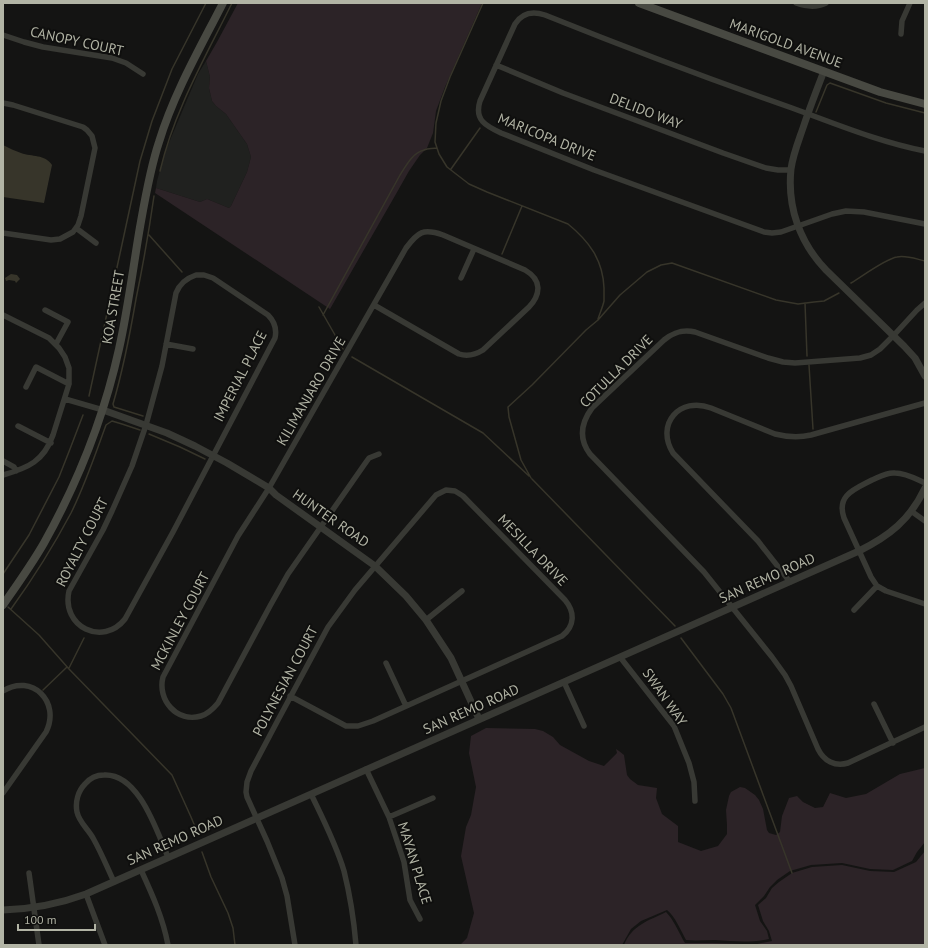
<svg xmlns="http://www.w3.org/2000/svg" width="928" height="948" viewBox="0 0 928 948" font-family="'PT Sans',sans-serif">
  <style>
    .built { fill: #20211f }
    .green { fill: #2c2327 }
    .water { fill: #37352a }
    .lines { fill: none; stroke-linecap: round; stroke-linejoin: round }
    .stream { stroke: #37352a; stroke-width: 1.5 }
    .minor { stroke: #383934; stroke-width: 5.5 }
    .tertiary { stroke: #383934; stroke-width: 7 }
    .secondary { stroke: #484942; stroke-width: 8 }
    .labels { text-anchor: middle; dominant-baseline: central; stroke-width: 4; stroke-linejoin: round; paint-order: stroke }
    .street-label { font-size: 14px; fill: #b2b4a5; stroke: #0f0f0e }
  </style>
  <rect width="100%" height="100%" fill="#141413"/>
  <path class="built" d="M206,61L210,77L209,88L212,101L216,106L226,114L247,144L251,157L247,172L231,206L229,208L207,199L200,202L156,188L157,181L165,152L198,74Z"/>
  <path class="green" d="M238,3H482L445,87L436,111L433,133L427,148L420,155L409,171L396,194L330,309L155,193L156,188L200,202L207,199L229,208L231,206L247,172L251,157L247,144L226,114L216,106L212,101L209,88L210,77L206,61L217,42Z
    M486,728L535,729L543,731L553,737L560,745L589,761L604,766L617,753L616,749L619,751L624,755L627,775L630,779L638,785L657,788L656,798L662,814L678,826V842L701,851L718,846L727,834V825L726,810L729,796L731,792L740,787L745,788L755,795L759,800L763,809L767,830L769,833L776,835L780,832L782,816L789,798L797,796L803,802L815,808L823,807L830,793L846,798L866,794L900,774L925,768V842L917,852L912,861L893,870L870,869L842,863L811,865L790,871L777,880L770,887L764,896L755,905L760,921L767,931L769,939C749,943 734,941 715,940C705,940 696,941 686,940C681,931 675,916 667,910L641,921L631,929L622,945H460L467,938L474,913L461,856L466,827L471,815L476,787L469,753L471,736Z
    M925,851V945H624C632,925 648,921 666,912C674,920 679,933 685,943H713L743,944H757L772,941L769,931L763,921L758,905L766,898L772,888L779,882L792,873L812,867L842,865L870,871L894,872L916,862Z"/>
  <path class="water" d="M3,145C9,148 15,151 21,153C32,157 45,154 52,165L44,203L3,197Z
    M11,274L17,275L20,279L16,283L15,281L9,280L6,281L5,278Z"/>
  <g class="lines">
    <path class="stream" d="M483,3L450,77L441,101L436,123L435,142L439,154L447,167L469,184L487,192L568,224C589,241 603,260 604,288C604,292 604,297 604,301C603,306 600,313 598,319
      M816,112L827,85L830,83L886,103L925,113
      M451,169L480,128
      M160,171C174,111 205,58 232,3
      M149,235L182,272
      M502,254L522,206
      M851,283C863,276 885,259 897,257C906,255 916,259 925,261
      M805,303L807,356
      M319,307L343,349
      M323,315L400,175C406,166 412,153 424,150C428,148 432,149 437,148
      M352,357L483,433L529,476
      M809,365L813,429
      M89,396L121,249L140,161L152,121L172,69L206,3
      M143,416L114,407L113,404C123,370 130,334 136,299C143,265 149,231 154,196
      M149,434L180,447L205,459
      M531,478L521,460L509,417L508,407L532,385L586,330L598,320L620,295L647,272L661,265L672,263L776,300L798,304L814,302L824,301L839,293
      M532,479L675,626
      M3,574L29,535L59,477L70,449L83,415
      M8,607L39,635L69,669L172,775L191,817L199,836
      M11,609C32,580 54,545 71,513C85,485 95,455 106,425L112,421L122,424L140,430
      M681,638L723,694L731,708L792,873
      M69,668L84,638
      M43,690L67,667
      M202,852L211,877L228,913L233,928L235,945"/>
    <path class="minor" d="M796,3C807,7 816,8 826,3
      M901,34L902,21L910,3
      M3,35L24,42L43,47L112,58L126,63L143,74
      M496,65L563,93L723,153L766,168L778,170H791
      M3,103L13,105L83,127L87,130L92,136L95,148L81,216L78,225L73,232L60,239L51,240L3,233
      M925,151C879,142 836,124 792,108C709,79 627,48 545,15C533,11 522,13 515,24L480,101C474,120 486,126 501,133L594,170L764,232L772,233L781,232L832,214L846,211L864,212L925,224
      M76,228L96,243
      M196,275H204L213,278L268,315C275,322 277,329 275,338L173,532L125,619C103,647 61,627 69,591L103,530L112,511L132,466L146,425L162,366L176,293C180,283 187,278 196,275Z
      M461,278L474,249
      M925,303L917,310L894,335L880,349L871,355L860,358L795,363L783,362L768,358L695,332C683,329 674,332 664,340L592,408C581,423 578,438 590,454L704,572L772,657L785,675L791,686L818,749C824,761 835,767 848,763L925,727
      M374,305L459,354C468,357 475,355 483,350L529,307C541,294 542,280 525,270L443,235C423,228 418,232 406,248L269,488L238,536L163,677C157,700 177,723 201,716C208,714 213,709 218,703L270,606L288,574L364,465L369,458L379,454
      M45,310L68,322L56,344
      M3,315L49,338L59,348L65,357L69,368V384L53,435C44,461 28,468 3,475
      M166,344L193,349
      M26,387L36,367L69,384
      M65,399L103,410
      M18,426L51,443
      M3,461L14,467L16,471
      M925,483C916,479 906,473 895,473C887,472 879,477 872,480C855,489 836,495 844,518L871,577L877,586L886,591L925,604
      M911,511L925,521
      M790,582L758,541L673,453C655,424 680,396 711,408L775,434C787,437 798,438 811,435L925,403
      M854,610L877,586
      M426,620L462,591
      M620,657L674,726L689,763L694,782L695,801
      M386,663L406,706
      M564,682L584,726
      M3,691C32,673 61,702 46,732L3,793
      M290,696L346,726H358L373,721L562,636C575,626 575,612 565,600L463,496L455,491L446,490L436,495L355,590L328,627L278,720L251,771L247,782L246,792L247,797L267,841L282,878L287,896L295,945
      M874,704L893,743
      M366,769L389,817L404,862L410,900L420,919
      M311,794C323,819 336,844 344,871C350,895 354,921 356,945
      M389,817L433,798
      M141,870C152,894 163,918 168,945
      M29,873L39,945
      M114,882C107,867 101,852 93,838C88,829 79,822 77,812C75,802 78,791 85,784C90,778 97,775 104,775C139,773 157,832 168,857
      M86,894L105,945"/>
    <path class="tertiary" d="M824,71C817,89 810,107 804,125C799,140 793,154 791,169C787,207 800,243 826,270L904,346L915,358L925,376
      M103,410L167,433L195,446L227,463L254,479L269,488L276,495L375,566L406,596L426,620L451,658L479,719
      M3,910C32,909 59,904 86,894L859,551C889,536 910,520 925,488"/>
    <path class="secondary" d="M639,3L880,92L925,104
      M3,605C17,585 32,564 44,543C78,482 104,417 119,349C128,309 133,268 140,227C145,199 150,169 159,142C174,93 200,48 223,3"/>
  </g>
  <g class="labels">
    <g class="street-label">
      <text transform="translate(77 41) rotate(12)">CANOPY COURT</text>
      <text transform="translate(786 43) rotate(20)">MARIGOLD AVENUE</text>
      <text transform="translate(646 111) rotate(21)">DELIDO WAY</text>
      <text transform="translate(547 137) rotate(22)">MARICOPA DRIVE</text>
      <text transform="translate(113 307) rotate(-80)">KOA STREET</text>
      <text transform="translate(616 371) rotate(-45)">COTULLA DRIVE</text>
      <text transform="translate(240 376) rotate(-63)">IMPERIAL PLACE</text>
      <text transform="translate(311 391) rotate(-60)">KILIMANJARO DRIVE</text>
      <text transform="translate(331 518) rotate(35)">HUNTER ROAD</text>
      <text transform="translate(82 542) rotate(-63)">ROYALTY COURT</text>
      <text transform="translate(533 550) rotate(46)">MESILLA DRIVE</text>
      <text transform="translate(767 578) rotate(-24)">SAN REMO ROAD</text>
      <text transform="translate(180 621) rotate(-62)">MCKINLEY COURT</text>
      <text transform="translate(285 681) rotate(-62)">POLYNESIAN COURT</text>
      <text transform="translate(665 697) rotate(55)">SWAN WAY</text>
      <text transform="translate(471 709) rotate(-24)">SAN REMO ROAD</text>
      <text transform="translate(175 840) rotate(-24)">SAN REMO ROAD</text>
      <text transform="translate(415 863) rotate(73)">MAYAN PLACE</text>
    </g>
  </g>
  <rect width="928" height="948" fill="none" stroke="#b2b4a5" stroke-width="8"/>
  <path d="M18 924v6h77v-6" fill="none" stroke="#b2b4a5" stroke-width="2"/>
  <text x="24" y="924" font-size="12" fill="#b2b4a5" stroke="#0f0f0e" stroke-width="3" paint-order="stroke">100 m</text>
</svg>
